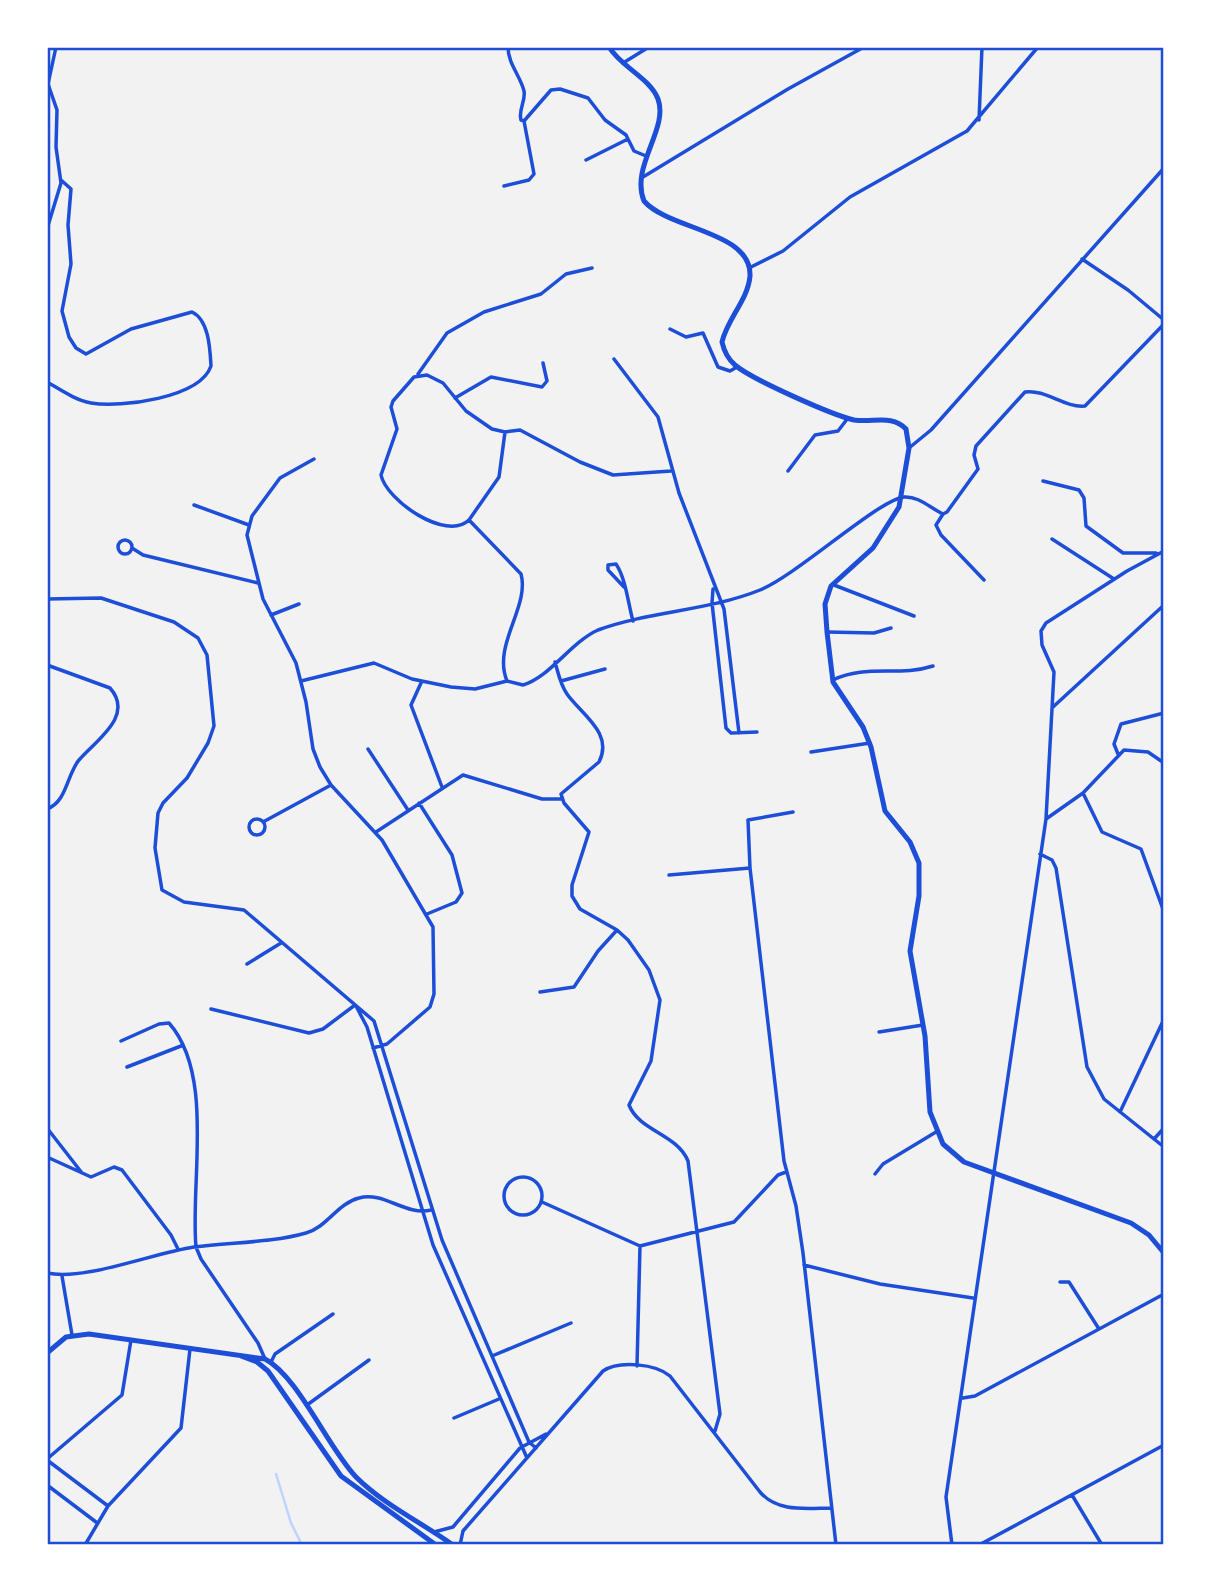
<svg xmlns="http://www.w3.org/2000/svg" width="1211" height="1592" viewBox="0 0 1211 1592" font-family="'Open Sans',sans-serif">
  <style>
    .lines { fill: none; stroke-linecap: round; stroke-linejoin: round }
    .stream { stroke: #bfd3fe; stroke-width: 2.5 }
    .minor { stroke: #1d4ed8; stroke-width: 3.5 }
    .secondary { stroke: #1d4ed8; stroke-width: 5 }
    .neatline { fill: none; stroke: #1d4ed8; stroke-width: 2.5 }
  </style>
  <rect width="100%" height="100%" fill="#f2f2f2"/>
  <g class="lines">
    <path class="stream" d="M276,1474L291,1523L302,1545"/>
    <path class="minor" d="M508,47C508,64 520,75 524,91C526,101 518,110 521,120L524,121L551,90L560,89L588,98L605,120L626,135L634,151L646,156
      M623,63L649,47
      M979,120L982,47
      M586,160L628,139
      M643,177L788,89L864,47
      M504,186L529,180L534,174L524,121
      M47,229L61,183L56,147L57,110L48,84L56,47
      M1082,259L1128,290L1164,320
      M749,268L783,251L850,197L967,131L1038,47
      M670,329L686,337L703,333L718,367L730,371L737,367
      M614,359L658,417L679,493L724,609L739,733
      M418,374L447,333L484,312L541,294L566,274L592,268
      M47,382C61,390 75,400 91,403C121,408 200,398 211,366C210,349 209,320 192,312L131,329L86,354L76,348L69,337L62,311L71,264L68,225L71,189L61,180
      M455,398L491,377L542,387L547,381L543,363
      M909,448L931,430L1164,168
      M314,459L280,478L252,516L247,535L263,599L296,663L306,702L313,749L320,767L331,785L382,840L433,927L434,994L430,1007L387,1044L373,1048
      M788,471L815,435L838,431L848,418
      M1043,481L1079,490L1084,498L1086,526L1123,553H1156
      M194,505L249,525
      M943,514L936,525L941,535L984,580
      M469,520L499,477L505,432
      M1052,539L1114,579
      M118 547a7 7 0 1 1 14 0a7 7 0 1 1-14 0Z
      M132,548L143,555L258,583
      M834,585L914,616
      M624,587L608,570V565L616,564C626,579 628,603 633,621
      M713,589L712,603L726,728L731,733L757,732
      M47,599L101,598L174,622L198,638L207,655L214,726L208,743L187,778L163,803L158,813L155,848L162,890L184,902L244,910L374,1021L442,1240L529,1442L536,1448
      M271,615L299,604
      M827,632L874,633L891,628
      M555,662C558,672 560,684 567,694C581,714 614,733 599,762L561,794L564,803L589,832L572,885V896L580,909L617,930L628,940L649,970L660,1000L651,1061L629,1105C639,1131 677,1134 688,1161L720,1414L715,1431
      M47,665L110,688C135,716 95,741 79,760C67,774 67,802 47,809
      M833,680C866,664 899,677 933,666
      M301,681L374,663L412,679L451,687L475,689L507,681L523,685C549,678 571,642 598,630C650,611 708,611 760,590C797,575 878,500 904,497C919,496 930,508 943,514L947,512L978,469L974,455L976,446L1025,392C1046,389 1064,408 1085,406L1164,324
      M507,681C492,645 530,607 521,574L469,520C446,542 386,500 381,475L397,429L391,407L393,401L414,377L427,375L443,383L466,411L492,429L505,432L520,430L580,462L613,475L671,471
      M561,681L605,669
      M421,683L411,705L442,787
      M1053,707L1164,605
      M368,749L408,810
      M811,752L870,743
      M1118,754L1114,744L1121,724L1164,713
      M1083,793L1102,832L1141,849L1164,912
      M419,803L452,855L462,893L456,902L427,914
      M1046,819L1083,793L1124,750L1148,752L1164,763
      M249 827a8 8 0 1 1 16 0a8 8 0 1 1-16 0Z
      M263,822L331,785
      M376,832L463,775L542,799H561
      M1040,854L1052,860L1056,868L1087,1067L1104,1099L1164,1147
      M750,868L748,820L793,812
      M669,875L750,868L784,1161L796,1206L803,1253L836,1545
      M247,964L281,943
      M540,992L574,987L598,951L617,930
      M356,1006L367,1027L433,1245L527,1458
      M211,1009L309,1033L323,1029L355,1005
      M879,1032L923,1025
      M121,1041L159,1024L169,1023C215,1075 190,1182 196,1247L201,1259L258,1343L265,1359
      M127,1067L181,1046
      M1120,1112L1164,1019
      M47,1128L82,1173
      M1154,1139L1164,1128
      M47,1157L91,1177L114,1167L122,1170L171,1235L178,1249
      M875,1174L883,1164L936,1132
      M504 1196a19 19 0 1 1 38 0a19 19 0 1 1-38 0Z
      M542,1202L640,1246L734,1222L778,1175L786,1172
      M804,1265L880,1284L973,1298
      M47,1273C86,1281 153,1253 194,1247C231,1242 271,1243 306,1233C326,1228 338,1203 359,1198C384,1191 405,1216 431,1210
      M62,1276L72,1335
      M1060,1282H1069L1099,1329
      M492,1356L571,1323
      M271,1362L275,1354L333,1314
      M637,1366L640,1246
      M963,1398L975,1396L1164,1294
      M307,1405L369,1360
      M454,1418L499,1399
      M47,1459L122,1395L131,1340
      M47,1460L108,1506
      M47,1485L96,1522
      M1072,1495L1102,1545
      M434,1532L453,1527L520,1448L546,1434
      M85,1545L108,1506L181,1428L190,1349
      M460,1545L463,1531L603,1371C619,1360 656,1364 670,1376L760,1492C778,1513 807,1508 832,1508
      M952,1545L946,1497L1046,819L1054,672L1042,645L1041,631L1046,623L1127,571L1164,551
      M979,1545L1164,1445"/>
    <path class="secondary" d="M609,47C621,67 650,78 658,99C669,129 630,166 644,201C669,230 752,231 750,276C748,300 727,319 722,342C724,351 728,359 735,365C751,379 832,415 854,420C873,423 892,414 906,429L909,448L899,507L873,548L831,586L825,604L827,632L833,682L863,727L871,747L885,811L910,842L919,863V896L910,951L925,1036L930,1112L943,1144L964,1162L1131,1223L1149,1235L1164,1253
      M47,1353L66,1337L89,1334L265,1359C298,1376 328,1448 356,1477C383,1504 422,1523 453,1545
      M241,1356L257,1362L268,1371L341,1476L436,1545"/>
  </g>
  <rect width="1211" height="1592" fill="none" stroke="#ffffff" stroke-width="98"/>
  <rect x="49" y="49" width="1113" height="1494" class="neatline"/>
</svg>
